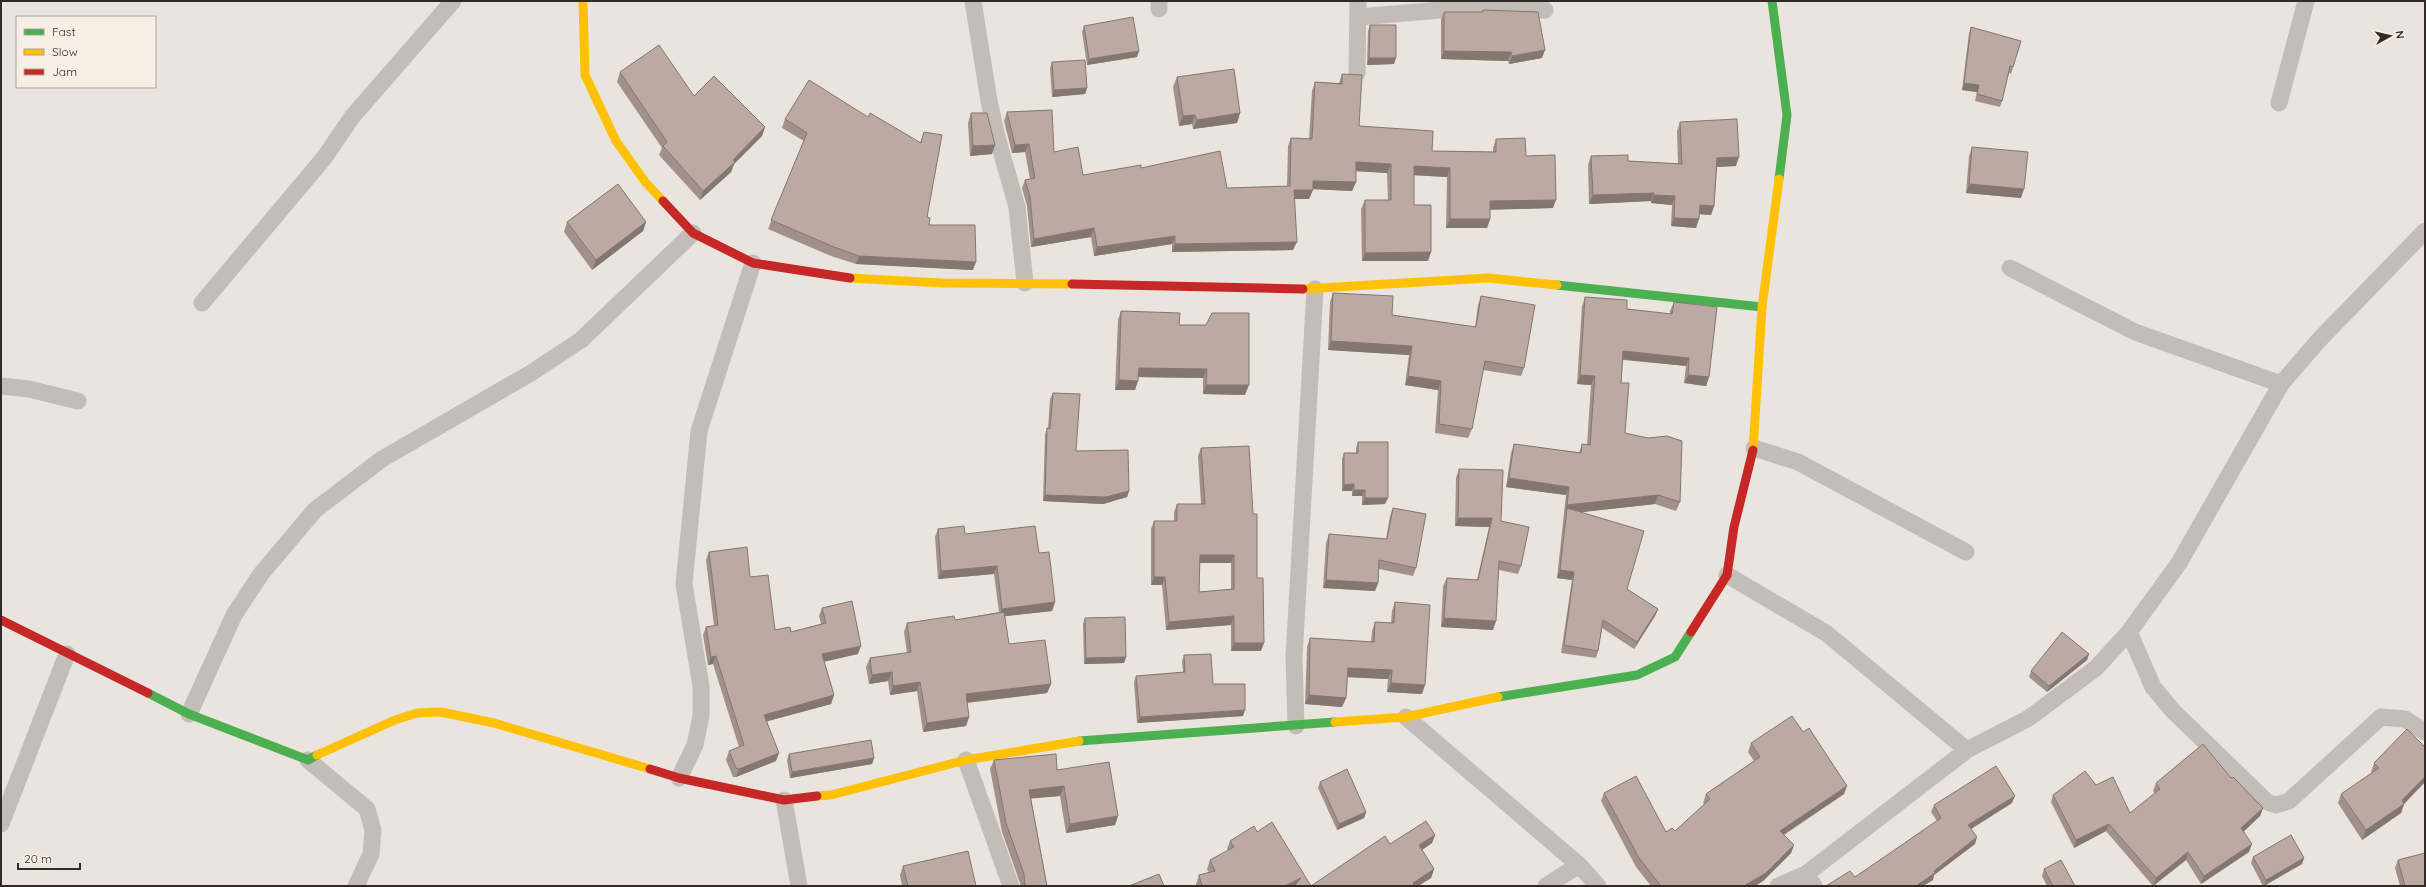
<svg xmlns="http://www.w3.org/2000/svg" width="2426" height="887" viewBox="0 0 2426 887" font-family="Quicksand,sans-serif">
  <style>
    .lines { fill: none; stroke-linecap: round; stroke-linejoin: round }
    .street { stroke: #c3bdb7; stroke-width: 17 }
    .fast { stroke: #4caf50; stroke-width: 9 }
    .slow { stroke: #ffc107; stroke-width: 9 }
    .jam { stroke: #c62828; stroke-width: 9 }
    .wall { fill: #a2918a; fill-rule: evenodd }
    .shaded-wall { fill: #847671 }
    .building { fill: #bca9a1; stroke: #847671; fill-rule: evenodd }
  </style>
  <rect width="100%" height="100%" fill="#eae4de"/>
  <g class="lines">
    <path class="street" d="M973,1L989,101L997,137L1017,207L1025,283
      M1159,1V9
      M1358,17L1465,8L1545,10
      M1357,73L1358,1
      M2279,103L2306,1
      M2010,268L2135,332L2281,384
      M202,303L324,158L352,117L453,1
      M1,386L29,389L78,401
      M1754,448L1798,462L1966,552
      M1727,575L1826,633L1967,750
      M2129,632L2153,687L2173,711L2267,802L2276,805L2289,801L2381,717L2405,719L2425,732
      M189,714L234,615L261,574L315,510L382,459L531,373L581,340L693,233
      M1406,717L1579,865L1598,886
      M1296,726L1294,657L1315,289
      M308,760L367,809L373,830L371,854L356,886
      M966,760L1011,886
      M679,778L695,745L701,716V686L684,584L699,431L753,263
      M784,800L799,886
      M1,824L67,654
      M1806,874L1814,886
      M1546,886L1579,865
      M1778,886L1806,874L1967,750L2029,718L2096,668L2129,632L2179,563L2281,384L2319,340L2425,231"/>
    <path class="fast" d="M1772,1L1787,115L1779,179
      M1557,285L1762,307
      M148,693L189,714L308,760L317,755
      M1498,697L1637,675L1675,657L1691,632
      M1079,741L1335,722"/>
    <path class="slow" d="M583,1L585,75L616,141L646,183L663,201
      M850,278L942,283L1072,284
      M1303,289L1488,278L1557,285
      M1753,450L1762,307L1779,179
      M1335,722L1406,717L1498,697
      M317,755L395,720L417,713L441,712L494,723L650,769
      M817,796L831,795L966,760L1079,741"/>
    <path class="jam" d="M663,201L693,233L753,263L850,278
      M1072,284L1303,289
      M1,620L148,693
      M1691,632L1727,575L1734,527L1753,450
      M650,769L679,778L784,800L817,796"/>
  </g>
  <path class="wall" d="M1483,10L1542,58L1509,64L1508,61L1441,59V20L1444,12H1482Z
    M1370,25L1394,64L1367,65L1368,31Z
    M1084,26L1137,57L1087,65L1082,32Z
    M1971,27L2013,67L2011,74L2009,73L2002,101L2000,107L1975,101L1977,92L1962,90L1969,33Z
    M1052,62L1087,88L1085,94L1052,97L1050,68Z
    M620,72L694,96L765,127L762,136L734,164L731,172L700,200L659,155L662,148L617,82Z
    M1342,74L1359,126L1432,151L1493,152V148L1496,139L1526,156L1553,208L1490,209V219L1487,228H1446L1447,177L1414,175V205L1431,252L1428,261H1362L1361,209L1365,200H1388L1387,173L1356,171V182L1352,191L1313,189L1309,199H1295L1293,250L1172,252V244L1094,256L1091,237L1031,247L1027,206L1022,188L1025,180L1030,179L1025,152L1012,153L1004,121L1007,112L1083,175L1141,168L1227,188L1287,186L1288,146L1291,138L1309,139L1312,91L1315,82L1339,83Z
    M1177,77L1240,113L1237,123L1193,129L1192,124L1179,126L1173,87Z
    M971,113L992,154L970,156L968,123Z
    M868,117L920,143L924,132L927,217L929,225L973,270L856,264L831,256L768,229L804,141L782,128L785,119Z
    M1680,122L1736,166L1717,167L1714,206L1711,215L1699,214L1696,228L1671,226L1672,205L1651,203V201L1589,204L1588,165L1591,156L1628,161L1678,164L1677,131Z
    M1972,147L2021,198L1966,193L1969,156Z
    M567,222H646L643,231L592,270L564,232Z
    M1333,293L1392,315L1475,327L1478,305L1481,296L1524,368L1521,376L1483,370L1472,429L1468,438L1435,433L1438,390L1405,385L1409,355L1328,350L1330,302Z
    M1585,297L1627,309L1670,314V311L1674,302L1709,377L1706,386L1684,383L1686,366L1623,360L1621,383L1625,433L1680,502L1676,511L1655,504L1581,512L1627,589L1658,609L1655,616L1634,649L1602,628L1598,651L1596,658L1561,653L1572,580L1557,578L1566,495L1506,487L1511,453L1514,444L1579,453L1582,444L1587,445L1591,385L1577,384L1582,306Z
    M1121,311L1179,325L1245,395L1203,394V378L1138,377L1135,390H1115L1118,320Z
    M1053,393L1076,451L1129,491L1127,497L1103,504L1043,501L1045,435L1047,428H1048L1050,399Z
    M1358,442L1385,504L1362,505V496H1352V491H1342V459L1344,453H1356V448Z
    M1201,448L1257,578L1261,651H1231V625L1166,630L1162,585H1151V529L1154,521H1174V512L1177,504H1201L1198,456ZM1200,563H1231V589L1199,592Z
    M1459,469L1501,521L1521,566L1518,574L1499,570L1493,630L1441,627L1443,586L1447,578L1477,580L1489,527L1455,526L1456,478Z
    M1393,508L1416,568L1413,576L1379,569L1378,583L1375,591L1323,588L1326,543L1329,534L1386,539L1390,516Z
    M938,529L965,534L1039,553L1055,602L1052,611L1005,616L1009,644L1051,684L1047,693L967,703L969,717L966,726L923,732L917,691L890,695L888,681L869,684L866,667L870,658L907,653L904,632L907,623L955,620L999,612L994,574L938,579L935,537Z
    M709,552L750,577L775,630L791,632L821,624L819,616L822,608L858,654L824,661L834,695L831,704L767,721L776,761L736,777H733L726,760L729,751L739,747L713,664L708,665L703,635L706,627L714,626L706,560Z
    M1395,602L1422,694L1387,692L1388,679L1347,677L1346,698L1342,707L1305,704L1307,647L1310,638L1371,642L1372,631L1375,622L1391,623L1392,611Z
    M1085,618L1126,657L1124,663L1084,664L1083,624Z
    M2089,654L2087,660L2047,692L2029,677L2031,671Z
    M1184,655L1213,684L1243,716L1137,723L1134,682L1136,676L1183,672L1182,662Z
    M1751,743L1844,794L1784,835L1794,845L1791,853L1763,881L1755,886H1651L1636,867L1601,801L1604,793L1666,832L1675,831L1705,804L1703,803L1706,794L1754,761L1748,752Z
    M2425,747V782L2404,804L2401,813L2362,840L2338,803L2341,794L2372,773L2371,772L2374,763Z
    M789,754L874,758L872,764L790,778L787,760Z
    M994,760L1057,770L1118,816L1115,825L1066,833L1060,796L1031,798L1047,886H1021L1020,883L1002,832L990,769Z
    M2231,778L2263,808L2260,816L2244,831L2249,852L2201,884L2186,860L2153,886L2106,831L2074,848L2051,802L2053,795L2096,785L2130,813L2155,794L2153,791L2156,783Z
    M1320,782L1366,812L1364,818L1337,830L1318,788Z
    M2012,803L1971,829L1975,844L1934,875L1933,880L1923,886H1826L1855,877L1937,821L1931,812L1934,805Z
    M1257,832L1311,886L1390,844L1435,835L1432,843L1422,850L1434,869L1431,878L1418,886H1196V884L1199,875L1209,872L1207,869L1210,860L1228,851L1227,849L1230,841Z
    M2253,857L2304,858L2302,864L2263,886L2251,863Z
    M2398,860L2425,886H2400L2395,868Z
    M903,866L976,886H902L900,875Z
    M2044,869L2075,886H2047L2042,876Z"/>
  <path class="shaded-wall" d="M1532,1H1557L1551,2Z
    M1545,50L1542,58L1509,64L1512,56Z
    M1139,51L1137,57L1087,65L1089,59Z
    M1444,51L1511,52L1508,61L1441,59Z
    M1369,58H1396L1394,64L1367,65Z
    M1964,83L1979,85L1977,92L1962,90Z
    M1087,88L1085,94L1052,97L1054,90Z
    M1240,113L1237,123L1193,129L1197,120Z
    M1195,115L1192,124L1179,126L1183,116Z
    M765,127L762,136L734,164L731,172L700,200L703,191L733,160Z
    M1029,144L1025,152L1012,153L1015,145Z
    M995,145L992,154L970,156L973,146Z
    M1739,157L1736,166L1714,167L1717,158Z
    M1356,162L1391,164L1387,173L1353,171Z
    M1414,166L1450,168L1447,177L1410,175Z
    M1313,181L1356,182L1352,191L1310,189Z
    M1969,184L2024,189L2021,198L1966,193Z
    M1294,190H1313L1309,199H1291Z
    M1654,193L1651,201L1589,204L1593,195Z
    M1654,195L1675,196L1672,205L1651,203Z
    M1556,200L1553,208L1487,210L1490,201Z
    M1700,205L1714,206L1711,215L1697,214Z
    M1674,218L1699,219L1696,228L1671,226Z
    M1450,219H1490L1487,228H1446Z
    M646,222L643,231L592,270L596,260Z
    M1094,228L1091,237L1031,247L1034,239Z
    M1175,236L1172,244L1094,256L1097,247Z
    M1297,242L1293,250L1172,252L1175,244Z
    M1431,252L1428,261H1362L1365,253Z
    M859,256L976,262L973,270L856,264Z
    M1331,341L1412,346L1409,355L1328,350Z
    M1623,351L1689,358L1686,366L1620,359Z
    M1139,368L1207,369L1203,378L1135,377Z
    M1580,375L1595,376L1591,385L1577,384Z
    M1688,375L1709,377L1706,386L1684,383Z
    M1408,376L1441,381L1438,390L1405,385Z
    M1119,380L1138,381L1135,390H1115Z
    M1206,385H1249L1245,395L1203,394Z
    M1509,478L1569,487L1566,495L1506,487Z
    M1354,484L1352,491H1342L1344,485Z
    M1354,490H1365L1362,496H1352Z
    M1129,491L1127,497L1103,504L1043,501L1045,495Z
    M1658,495L1655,504L1566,514L1567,508L1564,514L1567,505Z
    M1365,498H1388L1385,504L1362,505Z
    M1458,518H1492L1489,527L1455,526Z
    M1200,555H1234L1231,563H1197Z
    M997,566L994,574L938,579L941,571Z
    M1560,570L1574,572L1572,580L1557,578Z
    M1154,577H1165L1162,585H1151Z
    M1326,580L1378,583L1375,591L1323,588Z
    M1055,602L1052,611L999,617L1002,609Z
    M1658,609L1655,616L1634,649L1637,642Z
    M1234,616L1231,625L1166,630L1169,622Z
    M1444,618L1496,621L1493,630L1441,627Z
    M1234,643H1264L1261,651H1231Z
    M861,646L858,654L819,663L822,654Z
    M2089,654L2087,660L2047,692L2049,686Z
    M716,656L713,664L708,665L711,657Z
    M1126,657L1124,663L1084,664L1086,658Z
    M1348,668L1392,670L1388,679L1344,677Z
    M892,672L888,681L869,684L872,675Z
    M920,682L917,691L890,695L893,686Z
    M1391,683L1425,685L1422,694L1387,692Z
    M1051,684L1047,693L962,703L966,694Z
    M834,695L831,704L761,723L764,715Z
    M1309,695L1346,698L1342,707L1305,704Z
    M1245,710L1243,716L1137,723L1140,717Z
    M969,717L966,726L923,732L927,723Z
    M779,753L776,761L736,777L739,769Z
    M874,758L872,764L790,778L792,772Z
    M2425,777V782L2404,804L2401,813L2362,840L2366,830L2402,800Z
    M1064,786L1060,796L1026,799L1029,790Z
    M1847,786L1844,794L1777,839L1780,831Z
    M2015,796L2012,803L1966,832L1968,825Z
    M2263,808L2260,816L2239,836L2241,828Z
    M1366,812L1364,818L1337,830L1339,824Z
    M1118,816L1115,825L1066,833L1070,824Z
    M2109,824L2106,831L2074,848L2076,840Z
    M1435,835L1432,843L1416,854L1419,845Z
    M1977,837L1975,844L1934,875L1933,880L1923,886H1916L1934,871Z
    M2252,844L2249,852L2201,884L2204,876Z
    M1794,845L1791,853L1763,881L1755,886H1744Z
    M2188,852L2186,860L2153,886L2156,878Z
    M2304,858L2302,864L2264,886L2266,880Z
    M1434,869L1431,878L1418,886H1411L1413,883Z
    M1301,878L1298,886H1285Z"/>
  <path class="building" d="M1483,10L1538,12L1545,50L1512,56L1511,52L1444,51V12H1483Z
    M1133,17L1139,51L1089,59L1084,26Z
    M1370,25H1396V58H1369Z
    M1971,27L2021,41L2013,67L2010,66L2002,101L1977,94L1979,85L1964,83Z
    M659,45L694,96L714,76L765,127L733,160L735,162L703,191L663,146L667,142L620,72Z
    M1085,60L1087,88L1054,90L1052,62Z
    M1234,69L1240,113L1197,120L1195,115L1183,116L1177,77Z
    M1342,74L1362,75L1359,126L1433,131L1432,151L1496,152V139L1525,138L1526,156L1555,155L1556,200L1490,201V219H1450V168L1414,166V205H1431V252L1365,253V200H1391V164L1356,162V182L1313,181V190H1294L1297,242L1175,244V236L1097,247L1094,228L1034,239L1030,197L1025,180L1035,178L1029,144L1015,145L1007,112L1052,110L1054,152L1078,147L1083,175L1141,165V168L1220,151L1227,188L1290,186L1291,138L1312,139L1315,82L1342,84Z
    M809,80L868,117L870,113L921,143L924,132L942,135L927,217L930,218L929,225H975L976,262L859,256L834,247L771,220L807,133L785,119Z
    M971,113H987L995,145L973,146Z
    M1737,119L1739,157L1717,158L1714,206L1700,205L1699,219L1674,218L1675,196L1654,195V193L1593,195L1591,156L1628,155V161L1682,164L1680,122Z
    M1972,147L2028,152L2024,189L1969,184Z
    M618,184L646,222L596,260L567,222Z
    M1333,293L1393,296L1392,315L1476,327L1481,296L1535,305L1524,368L1485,361L1472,429L1439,424L1441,381L1408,376L1412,346L1331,341Z
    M1585,297L1627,300V309L1672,314L1674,302L1717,307L1709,377L1688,375L1689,358L1623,351L1621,383H1629L1625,433L1648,438L1667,436L1682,441L1680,502L1658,495L1567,505L1569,487L1509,478L1514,444L1581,453L1582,444L1590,445L1595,376L1580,375Z
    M1121,311L1180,313L1179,325H1206L1212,313H1249V385H1206L1207,369L1139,368L1138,381L1119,380Z
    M1053,393L1080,394L1076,451L1128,450L1129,491L1106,497L1045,495L1047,428L1050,429Z
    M1358,442H1388V498H1365V490H1354V484L1344,485V453H1358Z
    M1249,446L1253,514H1257V578H1263L1264,643H1234V616L1169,622L1165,577H1154V521H1177V504H1205L1201,448ZM1200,555H1234V589L1199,592Z
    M1459,469L1503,470L1501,521L1529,527L1521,566L1499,561L1496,621L1444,618L1447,578L1478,580L1492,518H1458Z
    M1393,508L1426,514L1416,568L1379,560L1378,583L1326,580L1329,534L1387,539Z
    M1567,508L1644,531L1627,589L1658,609L1637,642L1603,620L1598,651L1564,645L1574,572L1560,570Z
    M964,526L965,534L1035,526L1039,553L1049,552L1055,602L1002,609L997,566L941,571L938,529Z
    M747,547L750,577L768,575L775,630L790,627L791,632L826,623L822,608L852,601L861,646L822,654L834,695L764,715L779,753L739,769L736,768L729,751L744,745L716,656L711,657L706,627L718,625L709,552Z
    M1395,602L1430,605L1425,685L1391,683L1392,670L1348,668L1346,698L1309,695L1310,638L1374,642L1375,622L1394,623Z
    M1004,612L1009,644L1045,640L1051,684L966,694L969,717L927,723L920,682L893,686L892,672L872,675L870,658L911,652L907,623L954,616L955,620Z
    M1125,617L1126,657L1086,658L1085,618Z
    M2062,632L2089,654L2049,686L2031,671Z
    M1211,654L1213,684H1245V710L1140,717L1136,676L1185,672L1184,655Z
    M1792,716L1803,732L1809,728L1847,786L1780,831L1794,845L1766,873L1744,886H1661L1639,858L1604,793L1636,776L1666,832L1672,828L1675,831L1710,799L1706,794L1760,757L1751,743Z
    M2407,729L2425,747V777L2402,800L2404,804L2366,830L2341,794L2379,768L2374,763Z
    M871,740L874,758L792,772L789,754Z
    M2203,744L2231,778L2233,777L2263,808L2241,828L2252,844L2204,876L2188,852L2156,878L2109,824L2076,840L2053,795L2085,771L2096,785L2113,777L2130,813L2160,789L2156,783Z
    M1056,754L1057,770L1109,762L1118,816L1070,824L1064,786L1029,790L1047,886H1025L1024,874L1006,823L994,760Z
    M1996,766L2015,796L1968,825L1977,837L1934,871L1935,873L1916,886H1826L1850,871L1855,877L1941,818L1934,805Z
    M1347,769L1366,812L1339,824L1320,782Z
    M1426,821L1435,835L1419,845L1434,869L1413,883L1415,886H1294L1301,878L1285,886H1202L1199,875L1215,871L1210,860L1234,847L1230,841L1254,826L1257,832L1272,822L1311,886L1385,836L1390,844Z
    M2291,835L2304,858L2266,880L2253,857Z
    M968,851L976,886H908L903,866Z
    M2425,853V886H2405L2398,860Z
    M2061,860L2075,886H2053L2044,869Z
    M1159,874L1164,886H1129Z"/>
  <rect width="2426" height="887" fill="none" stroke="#332a26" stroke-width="4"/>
  <rect x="16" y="16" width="140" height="72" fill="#f7efe5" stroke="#a9a099"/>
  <rect x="24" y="29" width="20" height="6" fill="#4caf50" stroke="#a9a099"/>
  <text x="52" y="36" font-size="12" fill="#332a26">Fast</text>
  <rect x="24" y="49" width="20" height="6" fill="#ffc107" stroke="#a9a099"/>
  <text x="52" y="56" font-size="12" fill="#332a26">Slow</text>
  <rect x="24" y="69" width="20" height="6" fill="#c62828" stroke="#a9a099"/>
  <text x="52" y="76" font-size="12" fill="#332a26">Jam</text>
  <g transform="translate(2390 36) rotate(82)" stroke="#f7efe5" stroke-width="3" paint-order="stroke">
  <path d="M0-3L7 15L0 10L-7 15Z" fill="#332a26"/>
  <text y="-6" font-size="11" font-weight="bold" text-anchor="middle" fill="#332a26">N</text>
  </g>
  <path d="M18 863v6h62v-6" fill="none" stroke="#332a26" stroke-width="2"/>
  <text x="24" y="863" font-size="12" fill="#332a26" stroke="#f7efe5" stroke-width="3" paint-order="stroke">20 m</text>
</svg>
